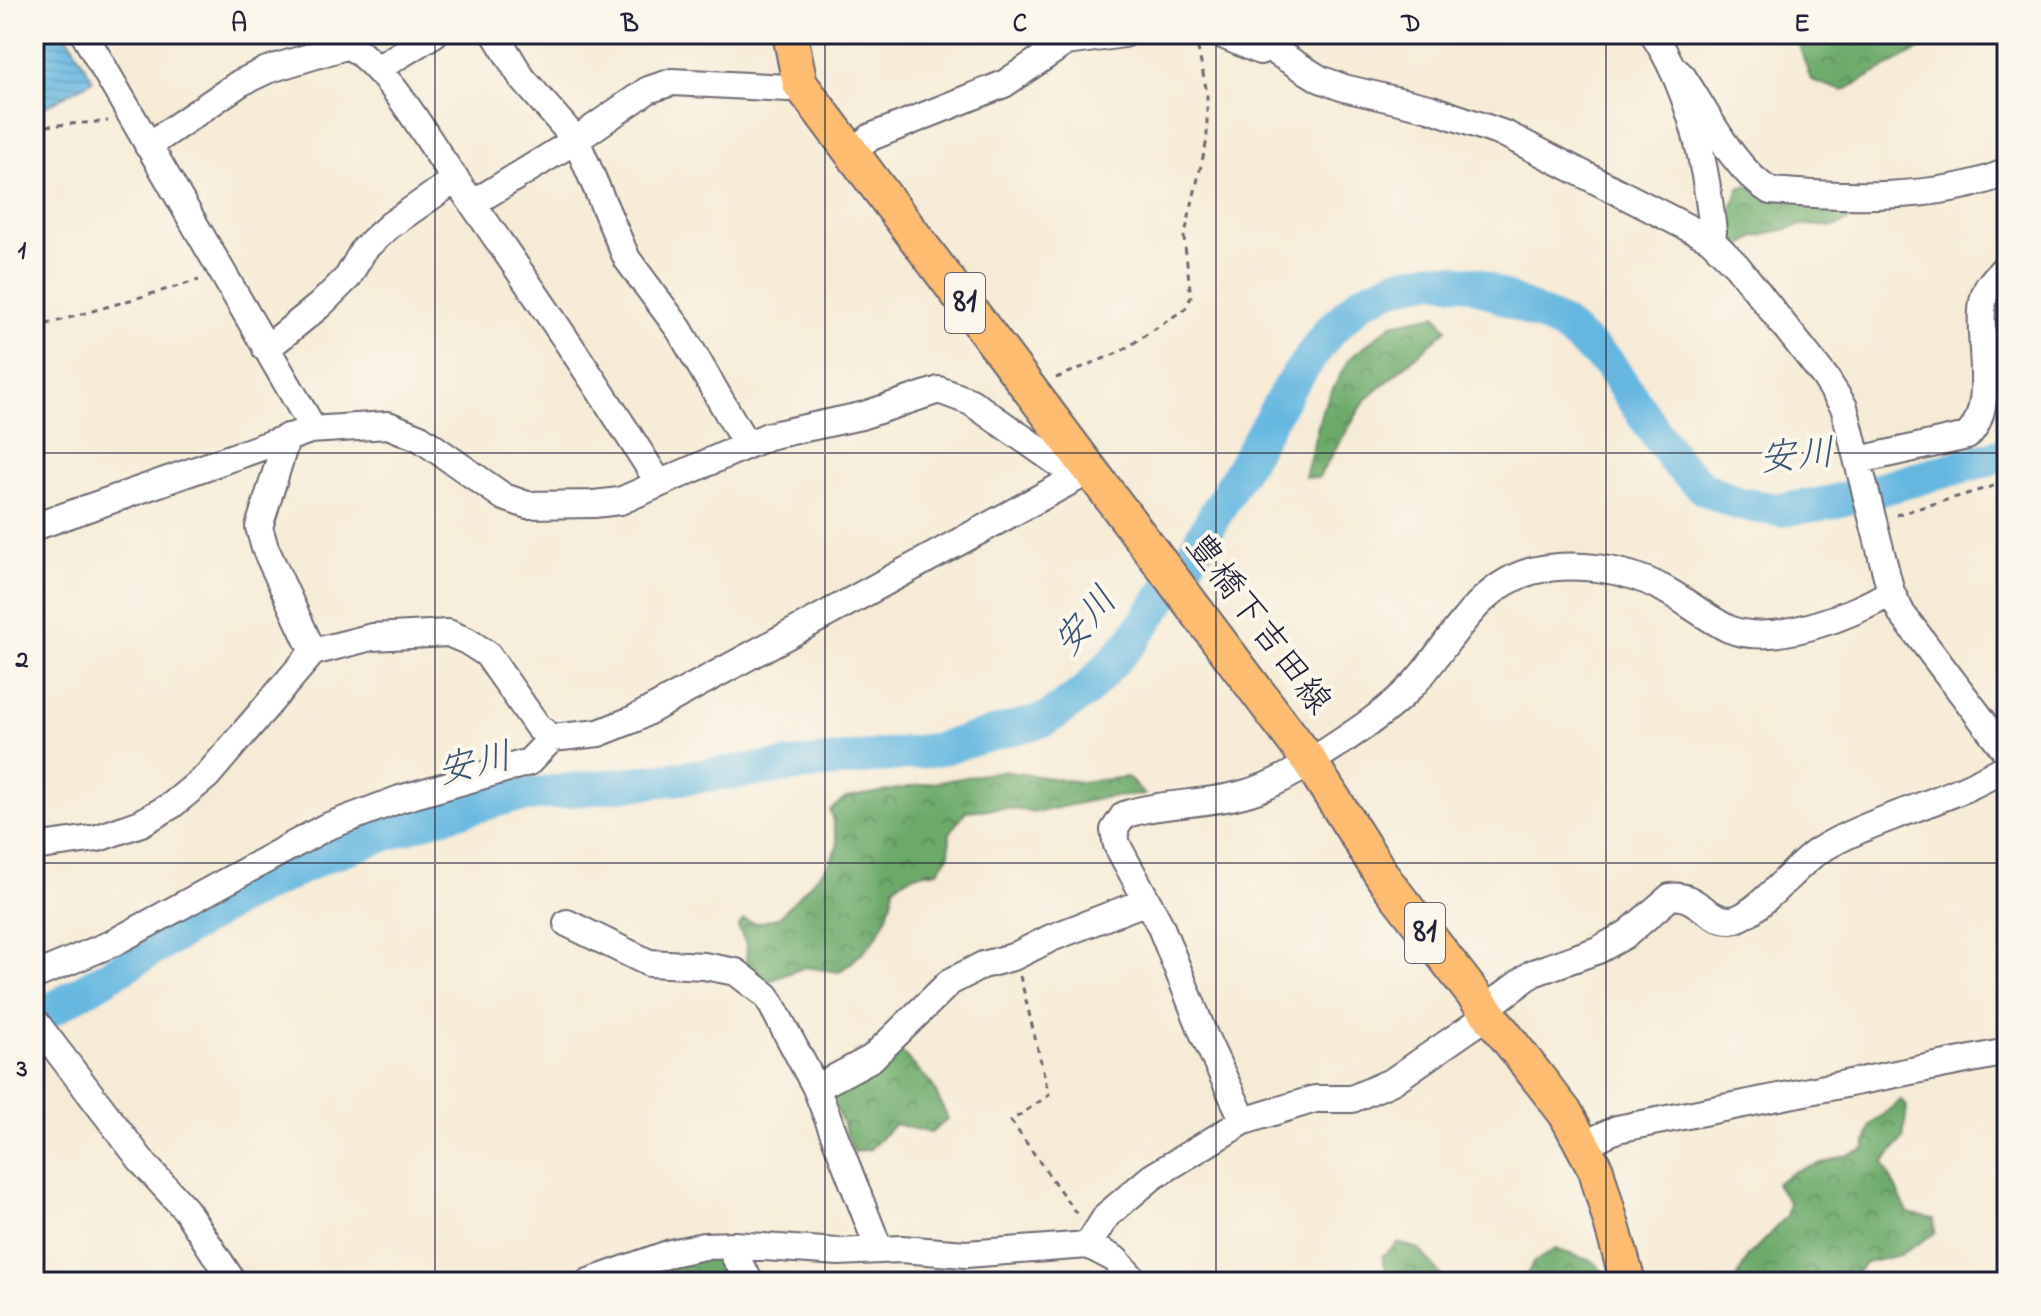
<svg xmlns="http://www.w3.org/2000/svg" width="2041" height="1316" viewBox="0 0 2041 1316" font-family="'Indie Flower','Klee One',sans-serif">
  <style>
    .forest { fill: url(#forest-crowns); stroke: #486653; stroke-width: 2 }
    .water { fill: url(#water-rules); stroke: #446c8e; stroke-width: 2 }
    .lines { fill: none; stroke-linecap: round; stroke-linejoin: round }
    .river { stroke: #65b7e0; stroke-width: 34 }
    .minor-casing { stroke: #6c6871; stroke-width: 30 }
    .major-casing { stroke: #6c6871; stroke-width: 38 }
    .path { stroke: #6c6871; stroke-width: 3; stroke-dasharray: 6 6; stroke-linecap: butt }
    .minor { stroke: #fff; stroke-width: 26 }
    .major { stroke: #fdbc6f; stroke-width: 34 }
    .grid { fill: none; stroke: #22223b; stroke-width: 2; stroke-opacity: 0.55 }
    .labels { text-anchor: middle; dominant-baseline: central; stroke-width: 8; stroke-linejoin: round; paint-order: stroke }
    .shield { fill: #fbf7ec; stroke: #636270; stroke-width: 2 }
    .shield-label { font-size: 34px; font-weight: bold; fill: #22223b }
    .street-label { font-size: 36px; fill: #22223b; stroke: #fbf7ec }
    .water-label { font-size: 38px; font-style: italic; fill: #395675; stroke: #fbf7ec }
    .neatline { fill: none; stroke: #22223b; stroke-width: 3 }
    .grid-label { font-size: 26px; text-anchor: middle; font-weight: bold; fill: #22223b }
  </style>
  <defs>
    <pattern id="forest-crowns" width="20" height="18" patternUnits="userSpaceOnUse" patternTransform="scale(2)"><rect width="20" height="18" fill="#6daa6b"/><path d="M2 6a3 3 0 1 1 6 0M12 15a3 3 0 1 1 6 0" fill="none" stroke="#598a59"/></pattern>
    <pattern id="water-rules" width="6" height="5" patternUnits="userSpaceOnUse" patternTransform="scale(2)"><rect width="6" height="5" fill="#65b7e0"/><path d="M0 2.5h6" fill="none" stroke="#5394b7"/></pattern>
  </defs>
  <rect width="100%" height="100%" fill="#fbf7ec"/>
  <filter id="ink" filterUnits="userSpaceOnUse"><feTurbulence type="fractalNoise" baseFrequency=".0125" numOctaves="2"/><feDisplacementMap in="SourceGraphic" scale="16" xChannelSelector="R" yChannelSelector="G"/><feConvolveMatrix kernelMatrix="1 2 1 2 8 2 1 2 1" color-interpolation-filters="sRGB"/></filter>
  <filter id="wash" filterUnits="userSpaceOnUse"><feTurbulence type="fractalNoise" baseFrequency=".006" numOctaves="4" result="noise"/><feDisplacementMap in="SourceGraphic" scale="32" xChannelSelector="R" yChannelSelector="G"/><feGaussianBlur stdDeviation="1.8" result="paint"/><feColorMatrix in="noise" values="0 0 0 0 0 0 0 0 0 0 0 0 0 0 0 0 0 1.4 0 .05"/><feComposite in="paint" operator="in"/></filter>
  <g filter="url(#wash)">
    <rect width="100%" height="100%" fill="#f6ebd6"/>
    <path class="forest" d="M1795,34H1931L1927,45L1843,91L1811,80Z
      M1747,185L1867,202L1866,211L1835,227L1802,225L1756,237L1737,248L1723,235L1739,188Z
      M1436,315L1447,329L1365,401L1318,478L1305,477L1322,410L1348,360L1392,324Z
      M1001,771L1081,782L1127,777L1145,795L1108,797L1039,812L1001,808L966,811L950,833L949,855L938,871L913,875L894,886C889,927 872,948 839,972L805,967L769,981L746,964L747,946L738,927L743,920L759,923L779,917L829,864L838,844L830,810L846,798Z
      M902,1053L932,1084L948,1119L931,1133L895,1124L870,1149L854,1152L829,1089L884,1055Z
      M1901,1100L1907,1107L1903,1139L1883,1163L1908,1213L1934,1219L1935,1233L1900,1255L1866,1263L1846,1282H1739L1737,1279L1748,1256L1787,1216L1789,1203L1776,1183L1793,1172L1864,1150L1871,1125Z
      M1398,1243L1419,1249L1446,1282H1390L1382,1256Z
      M1555,1249L1595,1262L1610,1282H1523L1533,1263Z
      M723,1254L742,1282H632L696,1255Z"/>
    <path class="water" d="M34,34H66L93,80L41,109L34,97Z"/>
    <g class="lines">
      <path class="river" d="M34,1020L236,900L327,855L427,820L509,797L935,750L1047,719L1086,691L1132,641L1190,558L1289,387L1328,333L1361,301L1397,285L1434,278L1475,284L1563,325L1608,363L1674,460L1703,488L1739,504L1780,510L1829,503L2007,454"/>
    </g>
  </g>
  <g filter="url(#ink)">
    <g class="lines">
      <defs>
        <path id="minor" d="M84,34L307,418L310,430
          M495,34L522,78L576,140L627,259L679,329L746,444
          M1220,34L1260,51
          M1247,34L1320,79L1344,88L1429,108L1507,135L1710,239L1737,266L1825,377L1844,407L1891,592L1902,614L2007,753
          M1653,34C1691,91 1706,165 1713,232L1710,239
          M1671,66L1682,76C1708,114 1732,168 1770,191C1842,197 1940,201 2007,172
          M377,69L434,34
          M148,146L240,83L267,70L349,45C393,75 421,130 451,173C523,275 593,377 659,483
          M852,152L871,137L1004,84L1066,42L1124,34
          M475,202L576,140L648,90L672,82L788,88L800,84
          M266,349L320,305L348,277L364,249L389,226L456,179
          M287,437L259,527L265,548L313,652
          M1859,460L1967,436C2002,403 1970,322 1987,289C1991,281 2001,272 2007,265
          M34,527L310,430L388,425L420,438L504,497L527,505L594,504L620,501L768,436L861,416L939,390L971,402L1078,477
          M34,847L98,838L141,823L172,805L207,776L313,652L372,637L448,633L467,641L487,654L538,727L552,738L599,733L634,719L1089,471
          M567,923L649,963L704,966L736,972L767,996L816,1088L879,1249
          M34,976L113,943L326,827L400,799L529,762L552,738
          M34,1020L144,1164L186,1210L233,1282
          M816,1088L872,1058L950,982L983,965L1013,957L1051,938L1147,901
          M1244,1121L1204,1035L1160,925L1117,845L1114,830L1124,815C1162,802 1204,805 1243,794C1266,788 1289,776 1309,763C1342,741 1383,716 1411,687C1449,647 1474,587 1532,571C1573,561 1625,568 1662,588C1685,600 1706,618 1729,629C1772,647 1855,615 1891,592
          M1583,1145L1617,1129L2007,1052
          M734,1245V1255L750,1282
          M1088,1245L1107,1215L1152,1177L1244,1121L1315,1099H1352L1393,1081L1481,1020L1493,1003L1533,973L1598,950L1627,934L1670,897C1695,892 1707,921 1731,920C1755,918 1795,866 1817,852C1871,817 1950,803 2007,766
          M589,1282L671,1253L704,1246L734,1245L839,1252L901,1249L966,1254L1088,1245L1115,1259L1136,1282"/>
        <path id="major" d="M790,34L800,84L1310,762L1385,880L1566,1114L1596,1170L1628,1282"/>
      </defs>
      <use href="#minor" class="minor-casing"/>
      <use href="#major" class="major-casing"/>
      <path class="path" d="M34,127L108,121
        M34,328L199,280
        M1056,378L1120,352L1185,309L1191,297L1184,238L1207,140V93L1195,34
        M1998,430L2007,429
        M1896,515L2007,482
        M1020,976L1049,1095L1011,1121L1080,1219"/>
      <use href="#minor" class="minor"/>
      <use href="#major" class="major"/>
    </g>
  </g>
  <path class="grid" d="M435,34V1282M825,34V1282M1216,34V1282M1606,34V1282M34,453H2007M34,863H2007"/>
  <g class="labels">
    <g class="shield">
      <rect x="945" y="273" width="40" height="60" rx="6"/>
      <rect x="1405" y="903" width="40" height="60" rx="6"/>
    </g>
    <g class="shield-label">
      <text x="965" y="303">81</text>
      <text x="1425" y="933">81</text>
    </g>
    <g class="street-label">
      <text transform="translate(1257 625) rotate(53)">豊橋下吉田線</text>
    </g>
    <g class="water-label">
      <text transform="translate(1797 458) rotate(-5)">安川</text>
      <text transform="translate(1087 623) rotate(-50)">安川</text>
      <text transform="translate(475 766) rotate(-13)">安川</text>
    </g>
  </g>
  <rect width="2041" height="1316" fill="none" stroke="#fbf7ec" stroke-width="88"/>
  <rect x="44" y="44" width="1953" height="1228" class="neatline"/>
  <g class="grid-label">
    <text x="239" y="31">A</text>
    <text x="630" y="31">B</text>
    <text x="1020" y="31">C</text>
    <text x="1411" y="31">D</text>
    <text x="1802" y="31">E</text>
    <text x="22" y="258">1</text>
    <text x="22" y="667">2</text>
    <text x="22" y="1076">3</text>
  </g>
</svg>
